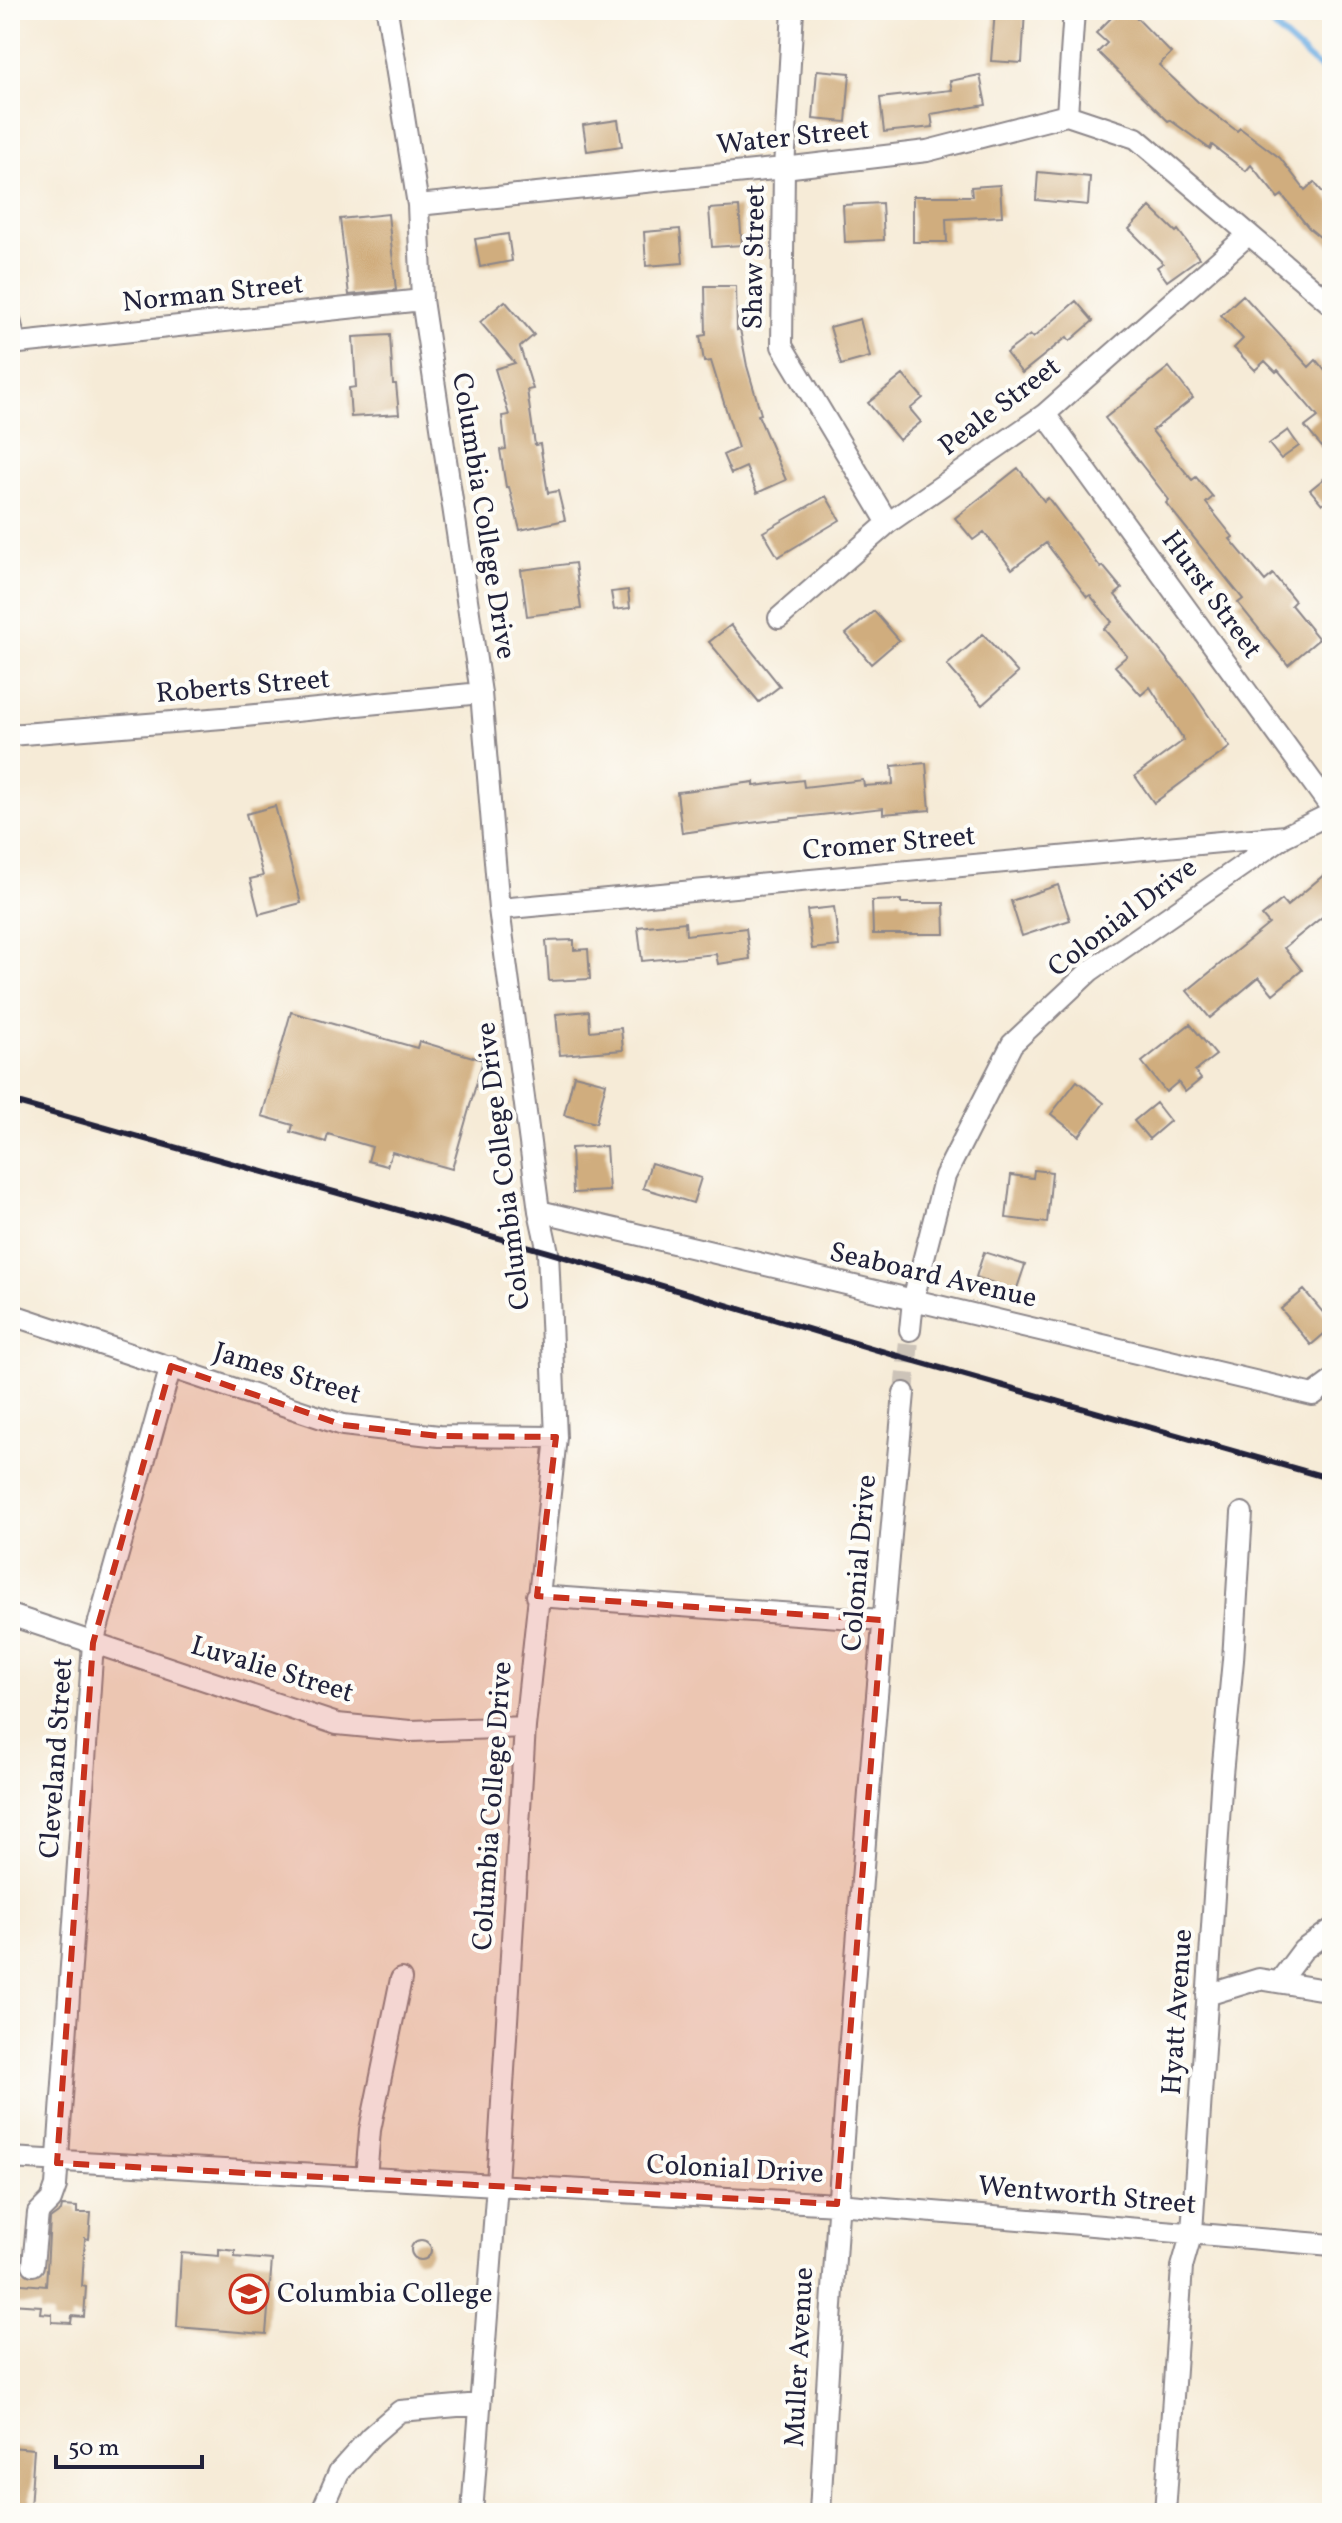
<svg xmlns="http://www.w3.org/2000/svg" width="1342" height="2523" viewBox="0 0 1342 2523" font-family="Vollkorn,serif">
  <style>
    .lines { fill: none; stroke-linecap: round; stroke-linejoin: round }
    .stream { stroke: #71b0e4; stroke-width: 6 }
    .building { fill: #d0ad7e }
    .minor-tunnel { stroke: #ccc3b8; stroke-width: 20; stroke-dasharray: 20 10; stroke-linecap: butt }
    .minor-casing { stroke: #8c8689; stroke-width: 24 }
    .minor { stroke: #fff; stroke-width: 20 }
    .rail { stroke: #22223b; stroke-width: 6 }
    .marked { fill: #c8321e; fill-opacity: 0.2; stroke: #c8321e; stroke-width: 6; stroke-dasharray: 16 10; stroke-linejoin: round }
    .labels { text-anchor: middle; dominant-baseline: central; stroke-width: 8; stroke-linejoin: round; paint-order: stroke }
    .street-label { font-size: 28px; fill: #22223b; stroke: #fdfcf7 }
    .poi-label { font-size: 28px; fill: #22223b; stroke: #fdfcf7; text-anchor: start }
  </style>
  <rect width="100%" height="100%" fill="#fdfcf7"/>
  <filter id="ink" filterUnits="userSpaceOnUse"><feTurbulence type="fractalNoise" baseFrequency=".0125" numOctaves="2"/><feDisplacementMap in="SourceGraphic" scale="16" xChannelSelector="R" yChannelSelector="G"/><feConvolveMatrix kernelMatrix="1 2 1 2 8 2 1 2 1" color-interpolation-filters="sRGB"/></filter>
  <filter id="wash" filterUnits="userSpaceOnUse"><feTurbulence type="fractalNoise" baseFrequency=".006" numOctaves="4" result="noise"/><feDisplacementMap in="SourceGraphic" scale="32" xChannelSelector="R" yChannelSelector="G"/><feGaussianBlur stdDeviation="1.8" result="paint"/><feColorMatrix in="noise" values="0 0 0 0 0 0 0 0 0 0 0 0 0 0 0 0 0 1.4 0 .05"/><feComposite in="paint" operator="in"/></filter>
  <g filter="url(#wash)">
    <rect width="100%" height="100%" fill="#f6ebd7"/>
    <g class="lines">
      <path class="stream" d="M1255,10L1332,79"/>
    </g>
    <g id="blocks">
      <path class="building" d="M995,10H1025L1022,63L991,61Z
        M1119,10H1129L1171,53L1159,65L1198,102L1237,131L1240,128L1280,158L1305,190L1314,182L1332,203V247L1309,228L1282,195L1278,198L1251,165L1246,171L1212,145L1210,149L1170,120L1168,121L1098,52L1107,43L1096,33Z
        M817,70L850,73L846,122L813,119Z
        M980,75L986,105L931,114L933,127L884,132L880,98L952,90L950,81Z
        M618,120L622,146L587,151L583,125Z
        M1038,172L1090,177L1088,205L1036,200Z
        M1000,185L1002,216L946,219L947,242H913V196H972L971,187Z
        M882,203L884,240L845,242L843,205Z
        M739,207L742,245L712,247L709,209Z
        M1150,207L1176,232L1178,230L1199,258L1167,281L1157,267L1163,263L1129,229Z
        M388,214L396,290L349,295L340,219Z
        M680,229L683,263L646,266L644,232Z
        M508,234L512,261L480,267L475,239Z
        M705,286H736L737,330L740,329L747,366L761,414L758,415L786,480L757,493L746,467L731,474L723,455L738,448L711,361L704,362L700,336L706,335Z
        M1243,295L1309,367L1316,360L1332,379V459L1305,427L1318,417L1278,370L1276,372L1265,361L1255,370L1234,348L1243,339L1221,315Z
        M505,301L534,335L520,347L533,389L527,390L535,445L540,444L548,493L558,491L565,520L520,530L509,487H506L500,450L506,449L502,416L509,415L495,369L515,363L480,322Z
        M1076,301L1093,321L1070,341L1067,337L1022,373L1006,353L1030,335L1033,338Z
        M860,319L870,357L841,365L830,327Z
        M390,335L393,384H396L399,414L351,417L349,388L356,387L353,337Z
        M1169,367L1193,398L1152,431L1192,480L1196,477L1213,497L1206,503L1233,537L1230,539L1265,581L1273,574L1295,601L1291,605L1319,639L1288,665L1238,603L1243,599L1166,503L1169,500L1105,418Z
        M903,375L923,398L910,409L921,422L899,440L868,403Z
        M1288,430L1299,446L1281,459L1269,444Z
        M1018,468L1044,501L1048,498L1101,568L1103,566L1122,589L1115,595L1186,683L1230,747L1154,803L1135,776L1184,740L1150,687L1141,695L1115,666L1127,656L1104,629L1112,622L1090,595L1087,597L1046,543L1012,569L984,532L973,540L955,518Z
        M1332,472V495L1322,504L1310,490Z
        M826,496L840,520L778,557L763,532Z
        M575,563L581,609L527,616L521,570Z
        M628,590L630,608L614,610L611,592Z
        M874,611L899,640L871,664L846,634Z
        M731,625L780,686L759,702L709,642Z
        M983,634L1018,673L982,705L947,665Z
        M926,763L930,810L883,814V808L758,822L682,833L677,792L754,782V786L803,780L804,787L863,780L864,786L893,784L892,766Z
        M275,806L301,903L259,914L250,879L263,876L246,814Z
        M1325,874L1332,882V909L1284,948L1302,970L1273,994L1259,977L1210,1018L1187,991L1269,924L1262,916L1282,900L1287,906Z
        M1058,885L1070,920L1022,936L1011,901Z
        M901,900V903H944L945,934H873L872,901Z
        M834,907L839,946L812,949L807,910Z
        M685,922L686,935L746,928L750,959L718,964L716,954L642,961L638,927Z
        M574,940V950L588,949L590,979L549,981L546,941Z
        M589,1011L590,1031L621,1028L623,1050L560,1055L556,1014Z
        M291,1012L417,1048L419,1041L483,1060L452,1169L392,1152L387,1166L368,1161L372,1147L328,1134L326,1142L291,1132L293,1125L262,1116Z
        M1190,1024L1216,1055L1195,1071L1201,1079L1185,1092L1178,1082L1166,1092L1142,1062Z
        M574,1075L606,1083L596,1123L564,1115Z
        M1077,1081L1104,1103L1079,1136L1051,1114Z
        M1156,1103L1170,1121L1149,1139L1134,1121Z
        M606,1146L609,1191L573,1193L571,1148Z
        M651,1163L701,1178L693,1203L643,1188Z
        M1034,1170L1052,1172L1047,1223L1006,1218L1011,1175L1033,1178Z
        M984,1252L1025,1265L1016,1291L976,1277Z
        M1304,1290L1332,1323V1327L1311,1345L1281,1309Z
        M62,2206L77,2207V2213H91L89,2239L85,2238L82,2286L86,2287L84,2317L72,2316L71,2323L52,2322V2314L40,2313L41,2306L10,2304V2283L46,2286L50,2219L61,2211Z
        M411 2250a10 10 0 1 1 20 0a10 10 0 1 1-20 0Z
        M219,2249L235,2251V2257L272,2260L266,2334L177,2327L181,2253L219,2256Z
        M10,2447L34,2449L30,2509L10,2508Z"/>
    </g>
  </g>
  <g filter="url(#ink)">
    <use href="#blocks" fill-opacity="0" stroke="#8c8689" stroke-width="2"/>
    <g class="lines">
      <path class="minor-tunnel" d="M904,1393L910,1330"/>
      <defs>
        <path id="minor" d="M387,10L418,205L422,300L481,693L499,909L539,1211L548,1252L556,1437L525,1727L497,2184L472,2513
          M793,10L784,168L782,346L888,523
          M1067,115L1136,138L1332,305
          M1067,115L1074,10
          M418,205L784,168L927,151L1067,115
          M10,320L15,342
          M10,344L422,300
          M1045,414L1332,809
          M779,618L888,523L1045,414L1249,234
          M10,735L235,717L481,693
          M499,909L1285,836
          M539,1211L1313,1395L1332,1381
          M10,1314L343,1425L439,1436L556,1437
          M910,1330L913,1300L945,1176L1012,1044L1090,971L1285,836L1332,813
          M537,1596L882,1620
          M10,1615L337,1724L410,1731L525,1727
          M1279,1982L1303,1950L1332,1929
          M1207,1995L1259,1979L1332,1991
          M10,2158L837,2204L1332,2245
          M366,2178L370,2130L401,1979
          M33,2265L38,2213L51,2200L56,2186L93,1643L171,1366
          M321,2513L339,2472L371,2436L400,2411L480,2404
          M820,2513C840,2139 869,1766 904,1393
          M1165,2513L1182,2267L1192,2232L1222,1774L1233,1660L1242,1513"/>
      </defs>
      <use href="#minor" class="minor-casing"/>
      <use href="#minor" class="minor"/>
      <path class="rail" d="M10,1101L548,1252L898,1356L1332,1479"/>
    </g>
  </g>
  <path class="marked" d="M171,1366L343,1425L439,1436L556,1437L537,1596L882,1620L837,2204L57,2163L93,1643Z"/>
  <defs>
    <symbol id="university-ring" viewBox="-11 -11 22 22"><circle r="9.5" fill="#fdfcf7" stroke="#c8321e" stroke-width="1.5"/><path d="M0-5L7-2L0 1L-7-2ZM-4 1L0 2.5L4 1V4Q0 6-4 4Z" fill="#c8321e"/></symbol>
  </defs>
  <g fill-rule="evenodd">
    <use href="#university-ring" x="227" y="2272" width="44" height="44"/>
  </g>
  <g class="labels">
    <g class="street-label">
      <text transform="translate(793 138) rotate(-6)">Water Street</text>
      <text transform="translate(755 257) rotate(-89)">Shaw Street</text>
      <text transform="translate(213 294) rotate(-6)">Norman Street</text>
      <text transform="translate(1000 407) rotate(-37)">Peale Street</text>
      <text transform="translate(483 516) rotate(81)">Columbia College Drive</text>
      <text transform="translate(1211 595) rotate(54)">Hurst Street</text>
      <text transform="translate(243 687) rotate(-5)">Roberts Street</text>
      <text transform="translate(889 844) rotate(-5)">Cromer Street</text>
      <text transform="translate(1123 918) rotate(-37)">Colonial Drive</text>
      <text transform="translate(504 1166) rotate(-97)">Columbia College Drive</text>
      <text transform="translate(933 1276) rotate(13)">Seaboard Avenue</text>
      <text transform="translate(287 1374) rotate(17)">James Street</text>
      <text transform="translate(860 1563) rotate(-85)">Colonial Drive</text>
      <text transform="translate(272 1670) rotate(17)">Luvalie Street</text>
      <text transform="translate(57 1758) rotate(-86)">Cleveland Street</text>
      <text transform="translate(493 1806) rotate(-86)">Columbia College Drive</text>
      <text transform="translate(1178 2012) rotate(-86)">Hyatt Avenue</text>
      <text transform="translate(735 2170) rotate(3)">Colonial Drive</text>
      <text transform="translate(1087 2196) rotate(5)">Wentworth Street</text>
      <text transform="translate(800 2357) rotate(-87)">Muller Avenue</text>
    </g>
    <g class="poi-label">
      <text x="277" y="2294">Columbia College</text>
    </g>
  </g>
  <rect width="1342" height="2523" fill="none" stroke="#fdfcf7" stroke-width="40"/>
  <path d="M56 2455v12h146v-12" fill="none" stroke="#22223b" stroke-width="4"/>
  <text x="68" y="2455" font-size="24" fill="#22223b" stroke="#fdfcf7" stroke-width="6" paint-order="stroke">50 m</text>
</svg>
